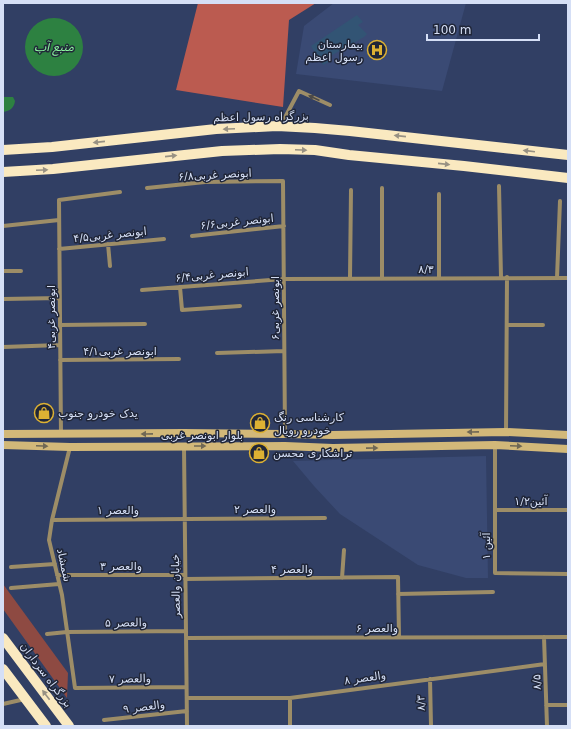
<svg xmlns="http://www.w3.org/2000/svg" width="571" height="729" viewBox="0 0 571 729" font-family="'DejaVu Sans','Noto Sans Arabic',sans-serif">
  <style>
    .built { fill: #3a4a74 }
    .green { fill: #8e4a42 }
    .forest { fill: #bb5b50 }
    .water { fill: #2d8141 }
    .building { fill: #325474 }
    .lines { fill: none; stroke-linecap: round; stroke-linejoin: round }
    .minor { stroke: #9d8d67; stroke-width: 4 }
    .secondary { stroke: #d2b879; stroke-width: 8 }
    .trunk { stroke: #fae9c0; stroke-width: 10 }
    .oneway { fill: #4c4a48 }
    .oneway2 { fill: #989183 }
    .oneway3 { fill: #706855 }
    .labels { text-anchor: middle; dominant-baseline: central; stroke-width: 3; stroke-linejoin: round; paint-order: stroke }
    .poi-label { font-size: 11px; fill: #d5dff6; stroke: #202638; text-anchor: start }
    .street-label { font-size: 11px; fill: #d5dff6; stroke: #202638 }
    .water-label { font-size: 12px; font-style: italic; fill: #8ef9a1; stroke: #202638 }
  </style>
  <rect width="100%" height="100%" fill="#313f64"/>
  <path class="built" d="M334,3H466L442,91L296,74L304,26Z
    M486,456L488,578H466L418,565L340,514L314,486L293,461Z"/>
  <path class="green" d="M3,584L68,673L67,698L3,609Z"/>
  <path class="forest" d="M198,3H316L289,20L283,107L176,90Z"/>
  <path class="water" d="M25 47a29 29 0 1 1 58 0a29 29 0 1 1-58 0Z
    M3,97H13L15,101C14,108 10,111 3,112Z"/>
  <path class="building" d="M357,15L363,22L358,25L367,34L364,37L327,58L329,62L323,65L311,46Z"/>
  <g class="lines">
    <path class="minor" d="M281,125L299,91L330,105
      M499,186L501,277
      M147,188L205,182L283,181L285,434
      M439,194V278
      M3,226L59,220
      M192,236L284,226
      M108,244L110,266
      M59,249L164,239
      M3,271H21
      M350,278L351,190
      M382,278V188
      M557,278L560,201
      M180,287L182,310L240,306
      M142,290L284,279L568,278
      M3,299L60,298
      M60,325L145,324
      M507,325H543
      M3,347L60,345
      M217,353L284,351
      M60,360L179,359
      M506,432L507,277
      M61,435L59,200L120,192
      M495,445V573L568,574
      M70,447L52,520L49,540L62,595L75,688L186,687
      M184,447L187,726
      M495,510H568
      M52,520L325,518
      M11,567L55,564
      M57,575H185
      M342,578L344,550
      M185,579L398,577L399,637
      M11,588L59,584
      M398,594L493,592
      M47,634L67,632L186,631
      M544,637L547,726
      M186,638L568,637
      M430,679L431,726
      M187,698H290L545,664
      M290,698V726
      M3,704L25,699
      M546,705H568
      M104,720L187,711"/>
    <path class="secondary" d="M3,434L184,433L285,434L333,435L506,432L568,435
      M3,445L70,447L285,446L333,448L495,445L568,449"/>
    <path class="trunk" d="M3,150L52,147L216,129L277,126L315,128L350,131L568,155
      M3,172L53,169L222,151L280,149L315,150L349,155L464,166L568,178
      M3,638L69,726
      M3,669L46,726"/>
  </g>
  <defs><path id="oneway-solid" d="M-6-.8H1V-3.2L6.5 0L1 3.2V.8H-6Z"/></defs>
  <use class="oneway" href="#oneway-solid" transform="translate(314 98) rotate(-156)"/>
  <g class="oneway2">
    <use href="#oneway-solid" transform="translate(229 129) rotate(177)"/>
    <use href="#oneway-solid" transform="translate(400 136) rotate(-174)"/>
    <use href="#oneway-solid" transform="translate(99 142) rotate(174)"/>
    <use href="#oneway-solid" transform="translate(301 150) rotate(2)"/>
    <use href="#oneway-solid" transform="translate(529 151) rotate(-173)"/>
    <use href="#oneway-solid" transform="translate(171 156) rotate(-6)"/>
    <use href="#oneway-solid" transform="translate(444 164) rotate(6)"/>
    <use href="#oneway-solid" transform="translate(42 170) rotate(-3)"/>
    <use href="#oneway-solid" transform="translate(46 695) rotate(-127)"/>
  </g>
  <g class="oneway3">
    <use href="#oneway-solid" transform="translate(473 432) rotate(179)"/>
    <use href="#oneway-solid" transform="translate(147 434) rotate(179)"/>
    <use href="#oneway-solid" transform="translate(42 446) rotate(2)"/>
    <use href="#oneway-solid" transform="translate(200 446)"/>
    <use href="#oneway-solid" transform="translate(516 446) rotate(3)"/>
    <use href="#oneway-solid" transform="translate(372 448) rotate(-1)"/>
  </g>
  <defs>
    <symbol id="hospital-ring" viewBox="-11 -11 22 22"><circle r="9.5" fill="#202638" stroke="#ddb133" stroke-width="1.5"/><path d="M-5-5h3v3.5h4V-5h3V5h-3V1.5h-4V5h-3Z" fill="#ddb133"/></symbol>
    <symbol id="shop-ring" viewBox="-11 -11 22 22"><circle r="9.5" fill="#202638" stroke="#ddb133" stroke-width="1.5"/><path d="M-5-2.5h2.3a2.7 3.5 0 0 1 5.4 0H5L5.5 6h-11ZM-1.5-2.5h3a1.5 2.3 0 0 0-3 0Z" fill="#ddb133"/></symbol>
  </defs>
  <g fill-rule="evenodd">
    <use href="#hospital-ring" x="366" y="39" width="22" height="22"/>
    <use href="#shop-ring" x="33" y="402" width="22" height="22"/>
    <use href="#shop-ring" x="249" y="412" width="22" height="22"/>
    <use href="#shop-ring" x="248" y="442" width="22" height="22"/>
  </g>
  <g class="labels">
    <g class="poi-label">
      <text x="363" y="44" text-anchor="end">بیمارستان<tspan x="363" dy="13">رسول اعظم</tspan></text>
      <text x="58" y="413">یدک خودرو جنوب</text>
      <text x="274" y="417">کارشناسی رنگ<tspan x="274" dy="13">خودرو رویال</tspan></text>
      <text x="273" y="453">تراشکاری محسن</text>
    </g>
    <g class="street-label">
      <text transform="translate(261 117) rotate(-1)">بزرگراه رسول اعظم</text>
      <text transform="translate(215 175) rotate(-3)">۶/۸ابونصر غربی</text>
      <text transform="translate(237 222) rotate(-6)">۶/۶ابونصر غربی</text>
      <text transform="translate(110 235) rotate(-6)">۴/۵ابونصر غربی</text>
      <text x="426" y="269">۸/۳</text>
      <text transform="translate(212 275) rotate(-5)">۶/۴ابونصر غربی</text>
      <text transform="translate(275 308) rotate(-90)">۶ابونصر غربی</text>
      <text transform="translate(51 317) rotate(-90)">۴ابونصر غربی</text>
      <text x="120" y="351">۴/۱ابونصر غربی</text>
      <text x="202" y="435">بلوار ابونصر غربی</text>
      <text x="531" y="501">۱/۲آئین</text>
      <text x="255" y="509">والعصر ۲</text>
      <text x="118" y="510">والعصر ۱</text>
      <text transform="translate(486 546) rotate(-90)">آئین ۱</text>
      <text transform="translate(64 565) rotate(78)">شمشاد</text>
      <text x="121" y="566">والعصر ۳</text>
      <text x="292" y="569">والعصر ۴</text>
      <text transform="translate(176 586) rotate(-91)">خیابان والعصر</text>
      <text transform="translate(126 623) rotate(-1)">والعصر ۵</text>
      <text x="377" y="628">والعصر ۶</text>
      <text transform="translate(46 675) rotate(53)">بزرگراه سرداران</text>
      <text transform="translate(365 678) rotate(-8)">والعصر ۸</text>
      <text transform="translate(130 679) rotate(-1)">والعصر ۷</text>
      <text transform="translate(537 682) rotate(-91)">۸/۵</text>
      <text transform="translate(421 703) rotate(-91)">۸/۳</text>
      <text transform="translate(144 707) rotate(-7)">والعصر ۹</text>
    </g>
    <g class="water-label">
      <text x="54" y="47">منبع آب</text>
    </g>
  </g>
  <rect width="571" height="729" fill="none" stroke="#d5dff6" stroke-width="8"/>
  <path d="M427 34v6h112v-6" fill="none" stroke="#d5dff6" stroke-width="2"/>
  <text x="433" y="34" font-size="12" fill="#d5dff6" stroke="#202638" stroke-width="3" paint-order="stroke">100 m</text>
</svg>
